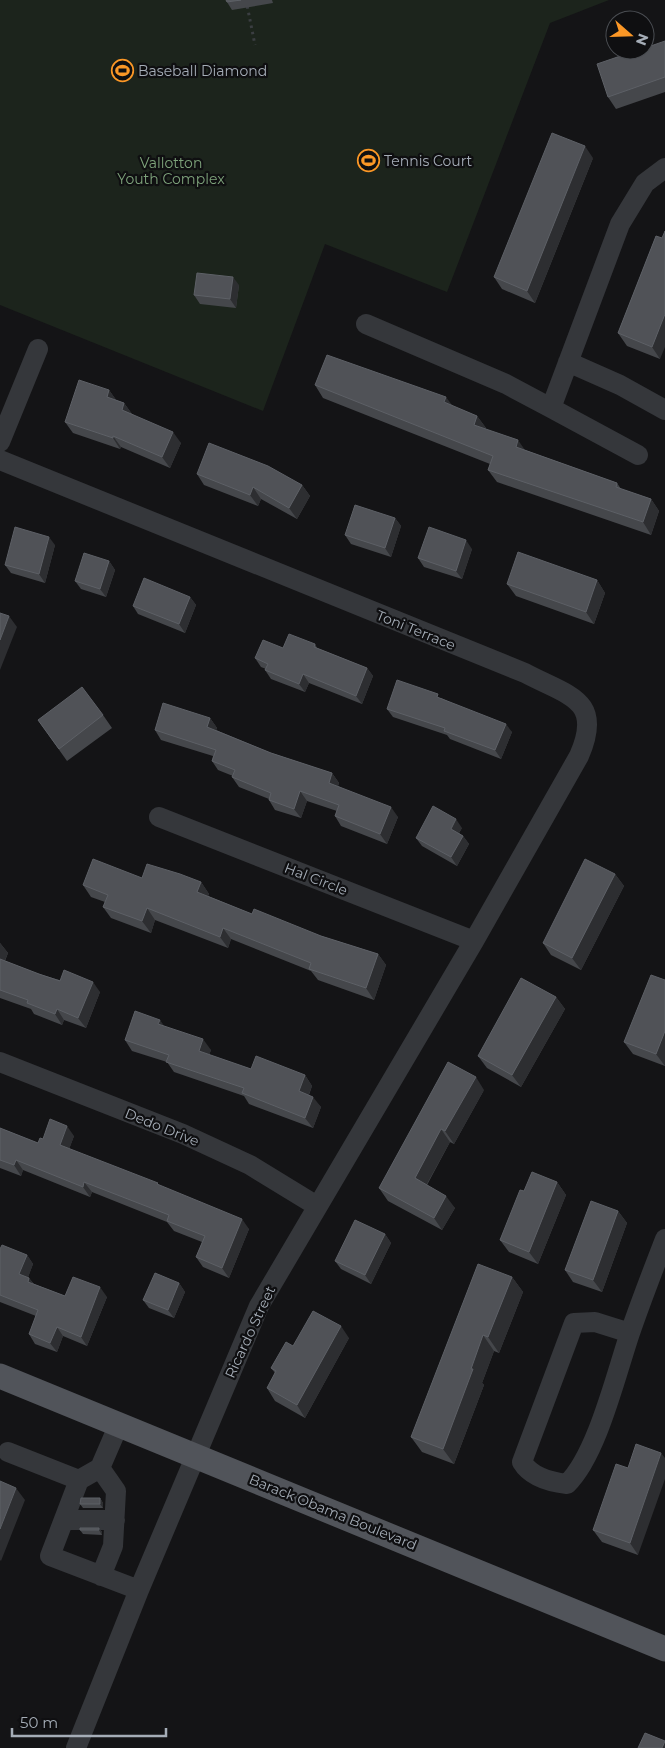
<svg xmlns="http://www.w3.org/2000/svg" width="665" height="1748" viewBox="0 0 665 1748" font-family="Montserrat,sans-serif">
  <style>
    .green { fill: #1c241c }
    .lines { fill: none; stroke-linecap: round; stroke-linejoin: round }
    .path { stroke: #3b3e42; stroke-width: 3; stroke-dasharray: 2.5 4; stroke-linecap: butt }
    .minor { stroke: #35373b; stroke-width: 20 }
    .major { stroke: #51545a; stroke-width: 25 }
    .wall { fill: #45474b }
    .shaded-wall { fill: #2d2e31 }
    .building { fill: #505257; stroke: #5d6066 }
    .labels { text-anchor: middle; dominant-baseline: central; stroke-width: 4.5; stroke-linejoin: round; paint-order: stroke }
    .poi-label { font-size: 14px; fill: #a5adb7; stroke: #0f0f11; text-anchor: start }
    .park-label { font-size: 14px; fill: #7ea37b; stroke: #0f0f11 }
    .street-label { font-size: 14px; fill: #a5adb7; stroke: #0f0f11 }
  </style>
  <rect width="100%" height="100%" fill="#141416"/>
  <path class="green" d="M0,0H609L550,23L447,292L325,244L263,411L0,305Z"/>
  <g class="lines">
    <path class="path" d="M246,0L255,45"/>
    <path class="minor" d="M366,324L506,384L551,408
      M568,362L620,385L665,410
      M0,442L38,349
      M638,455L551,408L620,224L645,183L665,168
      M0,460L525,673C568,696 604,699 579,756L474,941L259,1306L139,1590L76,1748
      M159,817L474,941
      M0,1062L183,1134L250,1165L317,1206
      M630,1333L595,1322L574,1323L522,1462C531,1477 550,1482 567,1484C597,1455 616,1374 630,1333C641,1301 653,1270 665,1239
      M119,1424L100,1468L79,1480L50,1556L139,1590
      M8,1452L79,1480
      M100,1468L116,1491L113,1546L101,1576
      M64,1520H115"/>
    <path class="major" d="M0,1376L665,1649"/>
  </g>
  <path class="wall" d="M226,0H272L273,3L232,10L227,2Z
    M665,41V92L616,109L608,97Z
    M593,158L535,303L502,289L494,277Z
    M656,236L660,359L627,346L618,333Z
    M239,285L236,308L200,304L194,295Z
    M315,385L452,406L477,416L486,428L485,429L525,450L617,483L621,489L651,499L659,511L651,535L497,482L488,470L490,464L323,398Z
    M109,390L116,400L124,403L132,414L181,443L170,468L121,447L120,449L73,433L65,422Z
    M197,474L302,485L310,496L297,519L261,499L258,506L204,485Z
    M395,518L401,526L391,557L351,544L345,535Z
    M55,545L45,583L11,573L5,565Z
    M472,549L462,579L424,567L418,558Z
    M109,561L115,570L106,597L81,589L75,581Z
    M597,580L605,593L594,624L516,596L507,584Z
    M190,597L196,605L185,633L138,614L133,606Z
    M315,644L317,648L367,668L373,676L362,704L309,683L305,692L271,679L265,670L266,669L261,667L255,658L283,648Z
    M441,698L512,732L501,759L450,739L447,735L393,717L387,709Z
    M103,715L112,728L67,761L38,720Z
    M210,718L217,728L216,730L271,753L332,773L339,783L338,786L398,817L387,844L341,826L335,816L337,811L307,801L301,818L275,810L269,800V799L239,787L232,777L233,776L218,770L212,761L213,756L161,740L155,730Z
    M462,828L459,833L463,836L469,844L457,866L422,846L416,838Z
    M615,874L624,886L581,970L551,955L543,943Z
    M142,878L201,882L209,894L208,896L252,914L378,954L386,965L374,1000L318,980L311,971L231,939L228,948L155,920L151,933L111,918L103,907L105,902L91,897L83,885Z
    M0,943L8,953L5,961L39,974L100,992L86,1028L64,1020L62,1025L34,1014L31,1009L0,998Z
    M665,980V1066L633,1054L624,1042Z
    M556,997L565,1009L521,1087L487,1068L478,1056Z
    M164,1026L211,1050L209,1055L251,1069L305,1075L312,1086L309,1095L321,1107L313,1128L249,1104L244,1096L174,1072L167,1062L132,1051L125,1040Z
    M484,1090L454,1144L450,1142L427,1185L455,1208L442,1230L388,1201L379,1188Z
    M0,1128L38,1143L43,1139L74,1136L69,1149L160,1186L249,1229L229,1278L203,1267L196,1257L202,1242L174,1231L167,1222L92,1192L90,1197L23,1170L21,1176L0,1168Z
    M557,1182L566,1195L538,1264L509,1252L500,1240L524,1191Z
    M618,1211L627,1223L602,1292L573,1282L565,1270Z
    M385,1234L391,1243L371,1284L341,1269L335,1261Z
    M0,1249L27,1255L33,1264L28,1277L34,1284L65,1296L107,1297L87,1346L63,1336L57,1352L35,1344L29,1334L36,1316L0,1302Z
    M512,1277L523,1292L499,1353L494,1351L482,1383L484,1385L454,1464L422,1452L411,1437Z
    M179,1283L185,1292L174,1318L149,1308L143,1300Z
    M349,1338L305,1418L275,1401L267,1388L275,1373L271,1368L293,1346Z
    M628,1468L638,1555L602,1542L593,1530Z
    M100,1498L103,1503V1508H83L80,1504Z
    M99,1528L102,1532V1535L83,1534L80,1530Z"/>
  <path class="shaded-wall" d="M585,146L593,158L535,303L527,291Z
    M233,277L239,285L236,308L230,299Z
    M665,314V347L660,359L652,347Z
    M109,390L117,401L107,397Z
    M446,397L455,409L444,402Z
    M124,403L132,414L122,410Z
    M477,416L486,428L482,437L474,425Z
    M173,432L181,443L170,468L162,457Z
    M113,436L121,447L120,449L113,438Z
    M518,440L527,453L516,447Z
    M302,485L310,496L297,519L289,508Z
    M253,487L261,499L258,506L250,495Z
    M651,499L659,511L651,535L643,522Z
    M395,518L401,526L391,557L385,548Z
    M49,537L55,545L45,583L39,574Z
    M466,540L472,549L462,579L456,571Z
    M109,561L115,570L106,597L100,589Z
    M597,580L605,593L594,624L586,612Z
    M190,597L196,605L185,633L179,624Z
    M9,616L17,627L0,670V640Z
    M367,668L373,676L362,704L356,696Z
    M303,674L309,683L305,692L299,684Z
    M210,718L217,728L214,736L207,727Z
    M506,724L512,732L501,759L495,750Z
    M332,773L339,783L336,792L329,783Z
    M300,791L307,801L301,818L294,809Z
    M391,807L398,817L387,844L380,834Z
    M456,819L462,828L456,837L451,829Z
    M463,836L469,844L457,866L451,857Z
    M615,874L624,886L581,970L572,958Z
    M201,882L209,894L205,904L197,892Z
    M147,908L155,920L151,933L142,921Z
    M223,928L231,939L228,948L220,937Z
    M0,943L8,953L2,967L0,964Z
    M378,954L386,965L374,1000L366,988Z
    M93,982L100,992L86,1028L78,1018Z
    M556,997L565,1009L521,1087L512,1075Z
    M57,1009L64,1020L62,1025L55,1014Z
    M160,1020L167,1030L158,1024Z
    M665,1031V1066L656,1054Z
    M203,1039L211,1050L206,1062L199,1051Z
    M305,1075L312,1086L306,1102L299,1091Z
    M476,1077L484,1090L454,1144L445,1131Z
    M313,1097L321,1107L313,1128L305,1118Z
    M67,1126L74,1136L67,1155L60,1145Z
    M441,1129L450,1142L423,1191L415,1178Z
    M16,1160L23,1170L21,1176L14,1165Z
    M84,1182L92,1192L90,1197L83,1187Z
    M557,1182L566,1195L538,1264L529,1252Z
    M446,1196L455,1208L442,1230L434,1218Z
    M618,1211L627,1223L602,1292L593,1280Z
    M242,1219L249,1229L229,1278L222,1268Z
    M385,1234L391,1243L371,1284L365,1275Z
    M27,1255L33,1264L26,1283L19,1274Z
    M512,1277L523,1292L499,1353L488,1337Z
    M29,1278L36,1287L28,1282Z
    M179,1283L185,1292L174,1318L168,1310Z
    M100,1287L107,1297L87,1346L81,1337Z
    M341,1326L349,1338L305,1418L297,1405Z
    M57,1327L63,1336L57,1352L50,1343Z
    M483,1335L494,1351L482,1383L484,1385L454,1464L443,1449L471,1369Z
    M661,1453L665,1458V1479L638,1555L630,1543Z
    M16,1488L25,1500L1,1561L0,1560V1529Z
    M100,1498L103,1503V1508L100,1504Z
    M99,1528L102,1532V1535L99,1530Z
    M665,1741V1748H662Z"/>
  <path class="building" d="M226,0H241L227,2Z
    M665,41V77L608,97L597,64L638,50H645V48Z
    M552,133L585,146L527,291L494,277Z
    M665,231V314L652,347L618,333L656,236L662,238Z
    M197,273L233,277L230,299L194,295Z
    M327,355L446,397L444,402L477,416L474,425L518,440L516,447L617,483L616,487L651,499L643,522L488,470L493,456L315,385Z
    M79,380L109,390L107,397L124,403L122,410L173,432L162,457L113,436V438L65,422Z
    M209,443L268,466L302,485L289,508L253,487L250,495L197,474Z
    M355,505L395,518L385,548L345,535Z
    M15,527L49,537L39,574L5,565Z
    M429,527L466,540L456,571L418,558Z
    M518,552L597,580L586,612L507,584Z
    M84,553L109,561L100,589L75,581Z
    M144,578L190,597L179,624L133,606Z
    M0,613L9,616L0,640Z
    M289,634L315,644L314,647L367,668L356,696L303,674L299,684L265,670L268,664L255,658L263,640L283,648Z
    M397,680L438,694L437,697L506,724L495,750L444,731L445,728L387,709Z
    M82,687L103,715L59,749L38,720Z
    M163,703L210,718L207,727L271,753L332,773L329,783L391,807L380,834L335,816L339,805L300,791L294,809L269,800L271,793L232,777L235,770L212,761L216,750L155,730Z
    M433,806L456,819L451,829L463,836L451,857L416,838Z
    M93,859L142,878L147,864L180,874L201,882L197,892L252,914L254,909L321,936L378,954L366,988L309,969L311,963L223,928L220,937L147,908L142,921L103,907L108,895L83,885Z
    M585,859L615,874L572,958L543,943Z
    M0,959L39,974L60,981L64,970L93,982L78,1018L57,1009L55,1014L27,1003L28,1000L0,990Z
    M651,975L665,980V1031L656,1054L624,1042Z
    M521,978L556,997L512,1075L478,1056Z
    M135,1011L160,1020L158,1024L203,1039L199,1051L251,1069L256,1056L305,1075L299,1091L313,1097L305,1118L242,1093L244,1088L166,1062L169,1055L125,1040Z
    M448,1062L476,1077L445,1131L441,1129L415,1178L446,1196L434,1218L379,1188Z
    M50,1119L67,1126L60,1145L158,1183L157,1184L242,1219L222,1268L196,1257L205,1236L167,1221L169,1215L84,1182L83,1187L16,1160L14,1165L0,1160V1128L38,1143L40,1138L43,1139Z
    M532,1172L557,1182L529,1252L500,1240L520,1190L524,1191Z
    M591,1201L618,1211L593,1280L565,1270Z
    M355,1220L385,1234L365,1275L335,1261Z
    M2,1245L27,1255L19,1274L29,1278L28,1282L65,1296L73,1277L100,1287L81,1337L57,1327L50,1343L29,1334L38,1310L0,1295V1249Z
    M478,1264L512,1277L488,1337L483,1335L471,1369H473L443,1449L411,1437Z
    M155,1273L179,1283L168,1310L143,1300Z
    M313,1311L341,1326L297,1405L267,1388L276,1371L271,1368L286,1342L293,1346Z
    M636,1444L661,1453L630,1543L593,1530L616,1464L628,1468Z
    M0,1481L16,1488L0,1529Z
    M81,1498H100V1504H80Z
    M80,1528H99V1530H80Z
    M645,1733L665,1741L662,1748H638Z"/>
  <defs>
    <symbol id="stadium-ring" viewBox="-11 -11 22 22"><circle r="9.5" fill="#0f0f11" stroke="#fb9726" stroke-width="1.5"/><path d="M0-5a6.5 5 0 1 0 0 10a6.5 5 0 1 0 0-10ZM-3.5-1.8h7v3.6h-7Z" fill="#fb9726"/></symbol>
  </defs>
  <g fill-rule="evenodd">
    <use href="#stadium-ring" x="110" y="58" width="25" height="25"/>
    <use href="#stadium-ring" x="356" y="148" width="25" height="25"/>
  </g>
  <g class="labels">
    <g class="poi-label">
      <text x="138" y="71">Baseball Diamond</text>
      <text x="384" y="161">Tennis Court</text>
    </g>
    <g class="park-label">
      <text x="171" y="163">Vallotton<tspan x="171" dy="16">Youth Complex</tspan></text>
    </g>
    <g class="street-label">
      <text transform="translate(416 630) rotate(22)">Toni Terrace</text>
      <text transform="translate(316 879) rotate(21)">Hal Circle</text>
      <text transform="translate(162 1127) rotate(22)">Dedo Drive</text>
      <text transform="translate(250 1332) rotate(-65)">Ricardo Street</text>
      <text transform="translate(333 1512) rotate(22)">Barack Obama Boulevard</text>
    </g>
  </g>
  <g transform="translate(630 35) rotate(110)"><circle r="24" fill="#0f0f11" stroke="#4b4e53"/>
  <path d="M0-4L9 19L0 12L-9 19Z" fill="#fb9726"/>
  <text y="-8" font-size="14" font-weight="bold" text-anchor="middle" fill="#a5adb7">N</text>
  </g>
  <path d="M12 1728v8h154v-8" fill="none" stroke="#a5adb7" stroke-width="2.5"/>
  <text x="20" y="1728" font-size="15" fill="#a5adb7" stroke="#0f0f11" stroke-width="4" paint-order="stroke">50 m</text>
</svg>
